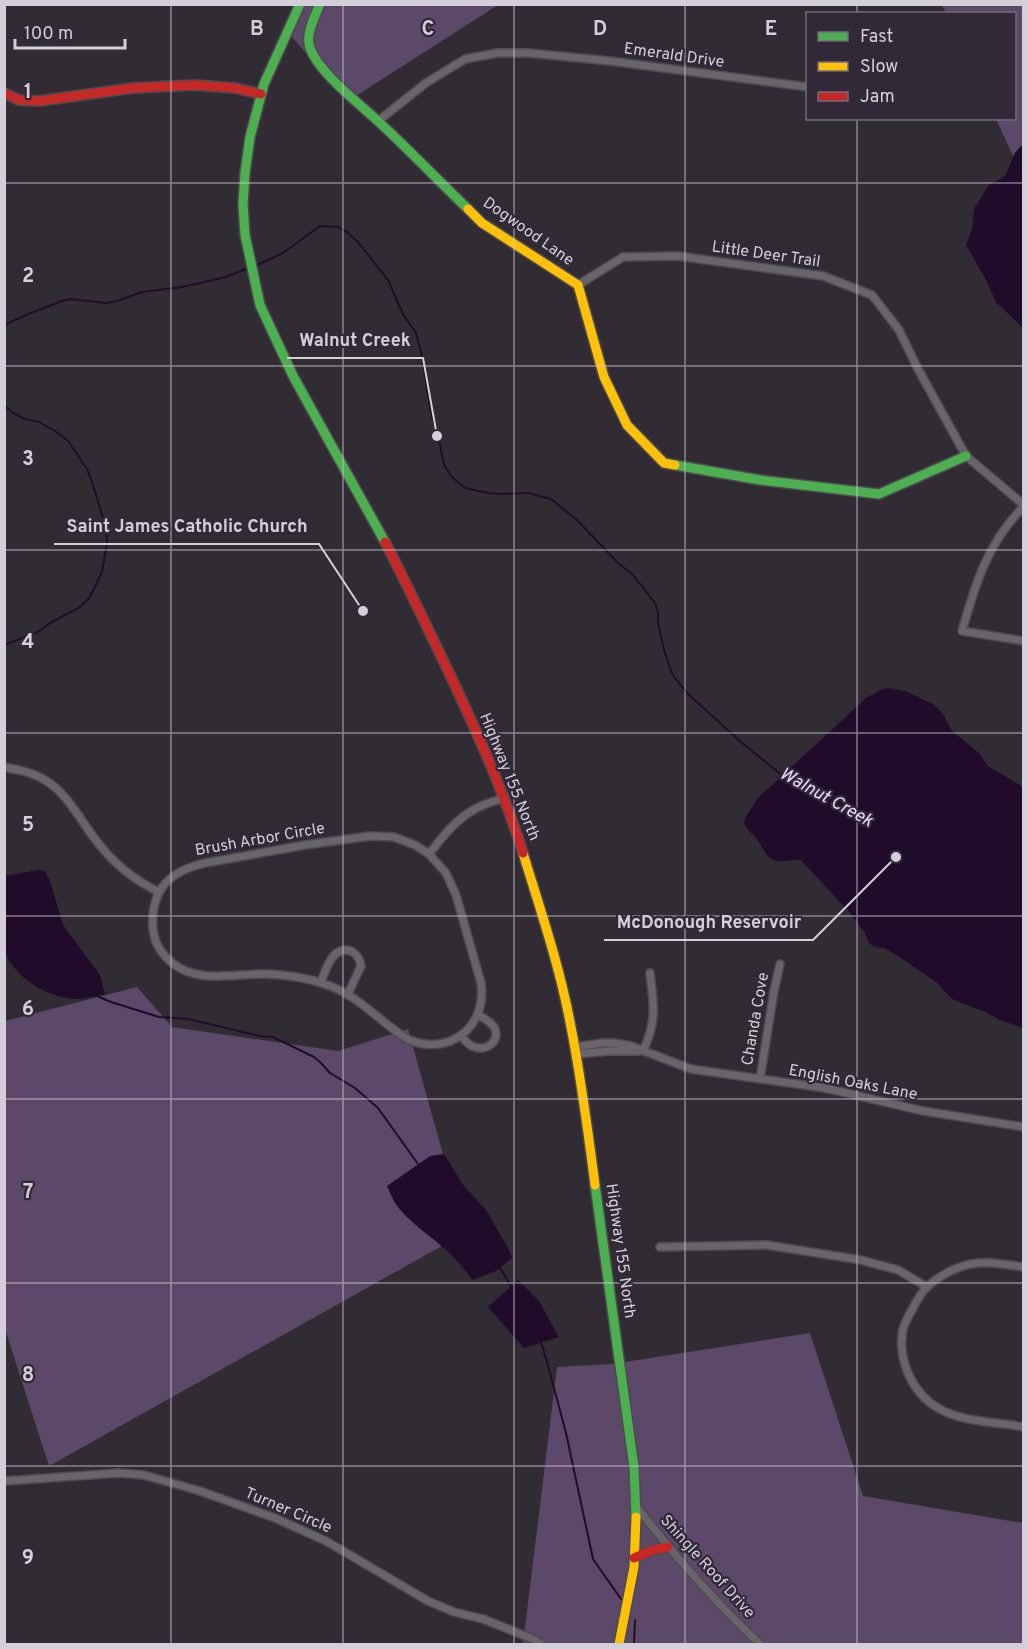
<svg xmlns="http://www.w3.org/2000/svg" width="1028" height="1649" viewBox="0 0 1028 1649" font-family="Overpass,sans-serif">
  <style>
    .forest { fill: #5c4869 }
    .water { fill: #200c2a }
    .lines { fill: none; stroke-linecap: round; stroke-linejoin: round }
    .stream { stroke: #200c2a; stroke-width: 2 }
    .street-casing { stroke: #4e4a51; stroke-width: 10 }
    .fast-casing { stroke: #4e4a51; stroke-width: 12 }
    .slow-casing { stroke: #4e4a51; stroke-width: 12 }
    .jam-casing { stroke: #4e4a51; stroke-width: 12 }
    .street { stroke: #68646a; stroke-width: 7 }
    .fast { stroke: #4caf50; stroke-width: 9 }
    .slow { stroke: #ffc107; stroke-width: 9 }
    .jam { stroke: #c62828; stroke-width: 9 }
    .grid { fill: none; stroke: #d4cfd8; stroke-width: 1.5; stroke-opacity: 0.55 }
    .labels { text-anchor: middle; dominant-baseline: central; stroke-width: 4.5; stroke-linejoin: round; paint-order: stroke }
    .street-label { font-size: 16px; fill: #d4cfd8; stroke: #322938 }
    .water-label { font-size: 18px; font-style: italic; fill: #efd8ff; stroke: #322938 }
    .grid-label { font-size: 20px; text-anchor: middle; font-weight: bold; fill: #d4cfd8; stroke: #322938; stroke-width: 4.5; stroke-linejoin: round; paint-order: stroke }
    .leader { fill: none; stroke: #d4cfd8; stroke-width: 2 }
    .callout-dot { fill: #d4cfd8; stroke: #322938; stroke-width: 2 }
    .callout-label { font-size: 18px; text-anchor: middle; font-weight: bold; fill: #d4cfd8; stroke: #322938; stroke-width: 4.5; stroke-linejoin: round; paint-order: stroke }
  </style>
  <rect width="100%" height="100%" fill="#312c34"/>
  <path class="forest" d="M301,5H498L348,101L291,36Z
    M942,5H1023V149L1013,156L996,119L1014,118V14L946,13Z
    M137,987L172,1027L338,1051L408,1029L465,1233L49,1466L5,1329V1021Z
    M810,1333L863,1496L1023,1523V1644H523L557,1367L612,1364Z"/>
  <path class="water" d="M1021,146H1023V328L996,302L985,278L966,245L972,229L974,209L989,185L1005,176L1015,153Z
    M888,688L905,691L933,704L943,714L952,731L979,753L988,766L1023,787V1028L1000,1020L985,1012L952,999L936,982L901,958L884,948L874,947L869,943L864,931L850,913L801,860C792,859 790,861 783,861C766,863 764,848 756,838C752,833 747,830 744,823L746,816L759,797L866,698L881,690Z
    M38,870L45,871L50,881L63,925L100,975L105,994C97,996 89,998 81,999C50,1000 15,979 4,950L5,876Z
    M444,1154L464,1186L486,1210L509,1250L512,1258L496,1271L472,1280C465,1269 457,1260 447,1251C430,1235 409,1223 395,1203C392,1198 390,1192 387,1186L430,1156Z
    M518,1280L539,1301L559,1337L524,1348L488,1307Z"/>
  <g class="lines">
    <path class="stream" d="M255,266L283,253L320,226L338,227L347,232L358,242L388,280L403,314L416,333L422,356L431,412L440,445L444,465L451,476L465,488L488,493L502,494L528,493L551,499L577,520L618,563L633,575L655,603L658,612V623L664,650L671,671L675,678L687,693L741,742L783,776
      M4,325L33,312L62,301L70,299L107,303L117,301L142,292L182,287L222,278L250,268
      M4,405L13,413L25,419L39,422L55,431L68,441L87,469L93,485L106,528L107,543L102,572L90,597L80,607L50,623L38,632L4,645
      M4,873L6,875
      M97,996L111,1002L159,1017L188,1019L260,1036L273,1037L314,1057L321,1063L330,1073L355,1088L378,1108L418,1164
      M500,1268L511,1286
      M541,1343L546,1358L566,1433L593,1559L621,1599
      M634,1644L635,1620"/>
    <defs>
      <path id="street" d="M378,121L426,83L465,59L497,53H529L610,61L808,87
        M578,285L623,257L678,256L823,276L872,295L899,330L918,369L966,456L1024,505
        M1024,506C987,544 976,582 962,631L1024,641
        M4,767C20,770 35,773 48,782C67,794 81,821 95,839C112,862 134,880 159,892
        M370,836L394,837L415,845L429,854L446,873L456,895L481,983C487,1027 450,1056 409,1040C381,1023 360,997 330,986C310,978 289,975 267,974C235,973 198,985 171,962C163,955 156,945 154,935C151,921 153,903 160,891C169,874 188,867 205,863L305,845Z
        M429,854C443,836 457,818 477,808C486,803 496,801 505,797
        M321,982C326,970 332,945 351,951C358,954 360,960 361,966L348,994
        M461,1035C464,1039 467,1044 472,1046C485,1053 502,1041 494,1027C490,1021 484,1018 478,1015
        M575,1047L602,1043H615L631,1046L691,1069L825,1088L923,1111L1024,1127
        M643,1051C657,1021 654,1005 650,973
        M576,1054L610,1051H639
        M760,1079L774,991L780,964
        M660,1247L767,1245L861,1260L898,1270L927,1287
        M1024,1267C1003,1264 979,1259 960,1267C949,1271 937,1278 928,1286C921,1292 917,1300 913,1308C909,1315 905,1322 903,1329C897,1359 912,1393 938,1408C961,1422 997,1422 1024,1427
        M4,1481L119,1473L144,1475L200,1491L275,1518L326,1541L428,1601L454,1612L483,1619L533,1639L541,1644
        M636,1506C674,1555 715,1602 760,1644"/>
      <path id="fast" d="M300,4L264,84L250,137L245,173L243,204L245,235L260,305L293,376L385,542
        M320,4C315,17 305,34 310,48C319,73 359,103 379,122C409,150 438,180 468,209
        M675,465L760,480L879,494L966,456
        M595,1185L634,1467L636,1517"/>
      <path id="slow" d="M468,209L482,223L578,285L604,377L627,425L664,463L675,465
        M523,853C540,909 559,964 570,1022C581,1076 588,1131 595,1185
        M619,1644L634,1567L636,1517"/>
      <path id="jam" d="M4,93L19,100L39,101L133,88L195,85L235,88L261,94
        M385,542C405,580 423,619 442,658C472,721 502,786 523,853
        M634,1558L653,1550L668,1547"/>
    </defs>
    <use href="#street" class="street-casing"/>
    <use href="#fast" class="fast-casing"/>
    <use href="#slow" class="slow-casing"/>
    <use href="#jam" class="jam-casing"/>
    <use href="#street" class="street"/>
    <use href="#fast" class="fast"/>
    <use href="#slow" class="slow"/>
    <use href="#jam" class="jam"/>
  </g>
  <path class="grid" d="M171,4V1644M343,4V1644M514,4V1644M685,4V1644M857,4V14M857,118V1644M4,183H1024M4,366H1024M4,550H1024M4,733H1024M4,916H1024M4,1099H1024M4,1283H1024M4,1466H1024"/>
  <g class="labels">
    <g class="street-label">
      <text transform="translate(674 56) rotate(8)">Emerald Drive</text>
      <text transform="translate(528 232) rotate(35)">Dogwood Lane</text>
      <text transform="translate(766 255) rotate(8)">Little Deer Trail</text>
      <text transform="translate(509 777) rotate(68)">Highway 155 North</text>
      <text transform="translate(260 840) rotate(-10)">Brush Arbor Circle</text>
      <text transform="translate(756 1019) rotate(-80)">Chanda Cove</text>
      <text transform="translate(853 1083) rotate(11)">English Oaks Lane</text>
      <text transform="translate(620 1251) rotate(82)">Highway 155 North</text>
      <text transform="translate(288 1511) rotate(23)">Turner Circle</text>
      <text transform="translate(707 1567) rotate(48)">Shingle Roof Drive</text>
    </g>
    <g class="water-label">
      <text transform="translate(826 798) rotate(29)">Walnut Creek</text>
    </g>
  </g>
  <g class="grid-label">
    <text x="257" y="35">B</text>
    <text x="428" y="35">C</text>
    <text x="600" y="35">D</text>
    <text x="771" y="35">E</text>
    <text x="28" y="98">1</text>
    <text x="28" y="282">2</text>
    <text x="28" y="465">3</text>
    <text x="28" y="648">4</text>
    <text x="28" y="831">5</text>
    <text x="28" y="1015">6</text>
    <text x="28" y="1198">7</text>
    <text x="28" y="1381">8</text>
    <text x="28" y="1564">9</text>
  </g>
  <path class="leader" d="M437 436L423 358H287M363 611L319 544H54M896 857L813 940H604"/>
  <g class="callout-dot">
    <circle cx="437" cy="436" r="6"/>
    <circle cx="363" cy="611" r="6"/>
    <circle cx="896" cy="857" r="6"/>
  </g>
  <g class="callout-label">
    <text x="355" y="346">Walnut Creek</text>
    <text x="187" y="532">Saint James Catholic Church</text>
    <text x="709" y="928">McDonough Reservoir</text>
  </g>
  <rect width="1028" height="1649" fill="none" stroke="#d4cfd8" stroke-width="12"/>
  <rect x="806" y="12" width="210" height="108" fill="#322938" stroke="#736b78" stroke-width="1.5"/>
  <rect x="818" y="32" width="30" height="9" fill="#4caf50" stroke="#736b78" stroke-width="1.5"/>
  <text x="860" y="42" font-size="18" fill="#d4cfd8">Fast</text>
  <rect x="818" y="62" width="30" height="9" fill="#ffc107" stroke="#736b78" stroke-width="1.5"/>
  <text x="860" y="72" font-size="18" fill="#d4cfd8">Slow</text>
  <rect x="818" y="92" width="30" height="9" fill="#c62828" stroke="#736b78" stroke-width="1.5"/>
  <text x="860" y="102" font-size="18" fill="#d4cfd8">Jam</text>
  <path d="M15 39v9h110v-9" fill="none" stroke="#d4cfd8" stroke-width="3"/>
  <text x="24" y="39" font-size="18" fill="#d4cfd8" stroke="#322938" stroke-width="4.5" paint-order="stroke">100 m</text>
</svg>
